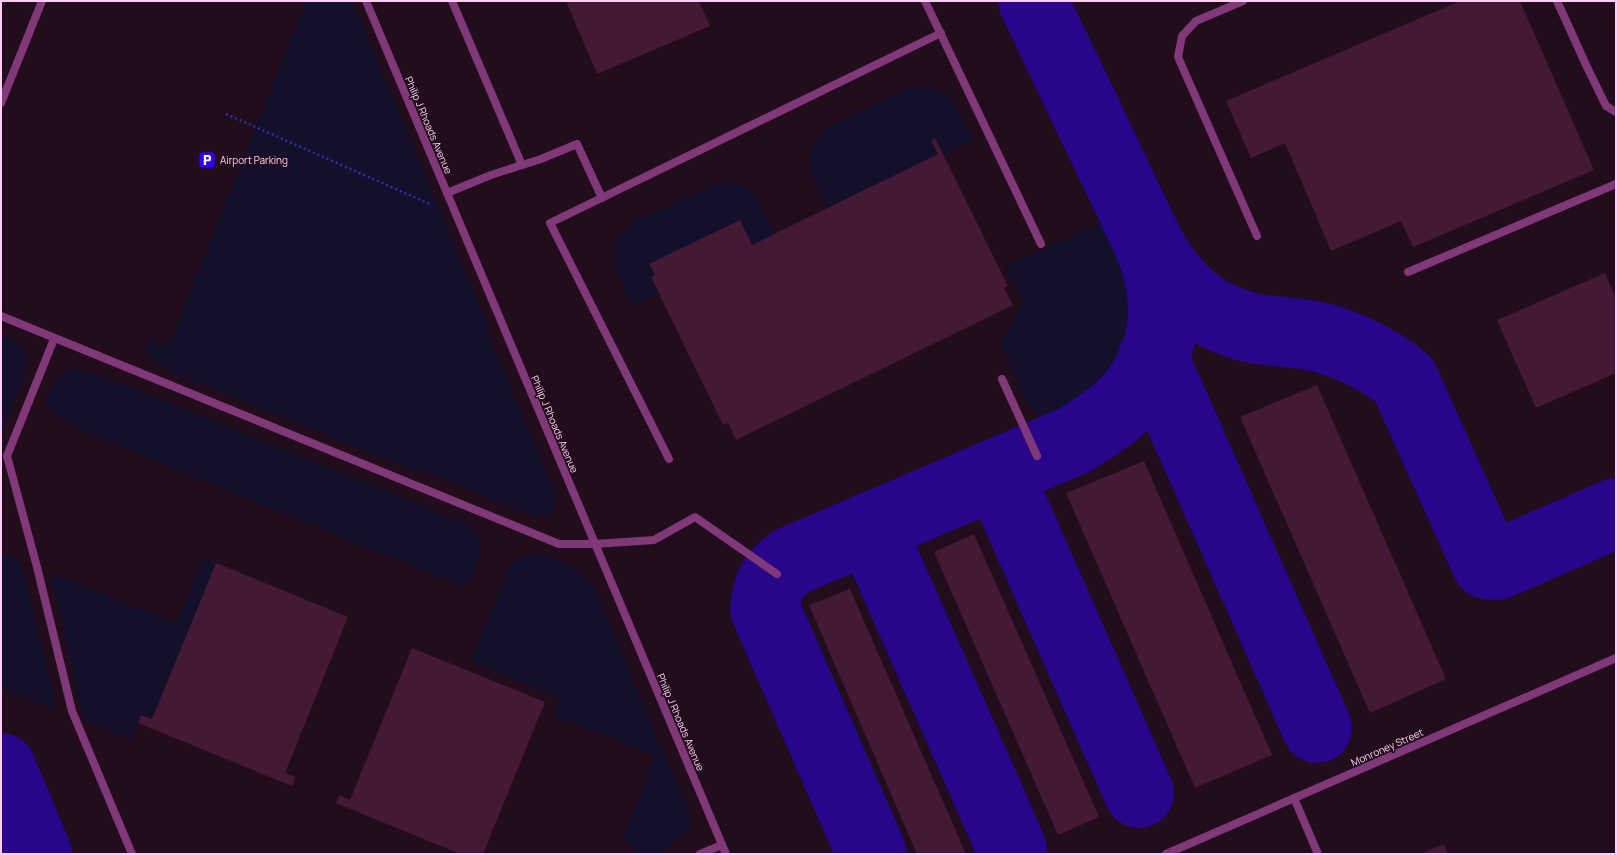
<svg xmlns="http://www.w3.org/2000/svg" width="1617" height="855" viewBox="0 0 1617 855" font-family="Manrope,sans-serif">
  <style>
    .green { fill: #12102b }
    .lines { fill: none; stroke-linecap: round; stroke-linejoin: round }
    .taxiway { stroke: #28068a; stroke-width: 70 }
    .building { fill: #431936 }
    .path { stroke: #312db4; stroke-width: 2.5; stroke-dasharray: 2 3; stroke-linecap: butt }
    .lane { stroke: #813878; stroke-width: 8 }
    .labels { text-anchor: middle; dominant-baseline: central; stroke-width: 3.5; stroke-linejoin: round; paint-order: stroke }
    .street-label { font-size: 10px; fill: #ffcdf5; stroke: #210d1c }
    .poi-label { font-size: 10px; fill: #ffcdf5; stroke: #210d1c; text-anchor: start }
  </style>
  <rect width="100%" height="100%" fill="#210d1c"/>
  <g class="green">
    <path d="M306 1H352L489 329 486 331 556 494C558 510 551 517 535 517L419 469 417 472 168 370 169 367C151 360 142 358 149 337H151L159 348 170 342Z"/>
    <path d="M913 86 914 89C931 85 937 86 949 100L952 99 973 140 943 154 935 138 931 140 938 154 828 208 809 169 812 167C809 151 811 142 824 133L823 129Z"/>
    <path d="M717 182 719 184C736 180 742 183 753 196L756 195 775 234 752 245 739 220 649 264 655 275 651 277 658 293 633 305 613 265 616 264C612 248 615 238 628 229L627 225Z"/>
    <path d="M1106 221 1124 263 1126 262C1136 285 1142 314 1134 339 1130 351 1124 364 1116 374 1099 398 1052 439 1028 404L1000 342 1022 305V299L1005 266Z"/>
    <path d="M1 334C19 341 27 349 26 370L1 435Z"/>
    <path d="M75 368 90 371 464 522C491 539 479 560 469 583L467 586H462L88 433 49 411C42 400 53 379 63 373 67 370 71 369 75 368Z"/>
    <path d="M1 553 20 561 53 693V708L1 687Z"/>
    <path d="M536 553C561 558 582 571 596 592L690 815 691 821 689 827 685 832 659 854H635L637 848 622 842 653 763V755L554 715 561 698 471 661 508 569C515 558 523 555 536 553Z"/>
    <path d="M204 557 216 563 152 719 141 715 131 739 83 720 51 573 176 623Z"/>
  </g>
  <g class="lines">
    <g class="taxiway">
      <path d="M1033 1 1150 246C1174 288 1200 314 1248 327 1266 332 1284 331 1302 334 1336 338 1379 358 1404 380L1487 564 1497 565 1616 513"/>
      <path d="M1153 357 1317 728"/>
      <path d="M998 473 1139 793"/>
      <path d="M870 527 1012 849"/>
      <path d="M1 768 37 854"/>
      <path d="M872 854 765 609C767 586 773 574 792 561L1075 440C1093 428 1113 417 1128 400 1168 355 1171 300 1150 246"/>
    </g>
  </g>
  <g class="building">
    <path d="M566 1H699L710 26 597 74Z"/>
    <path d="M1460 1H1520L1594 170 1413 247 1401 221 1331 251 1285 143 1251 158 1226 101Z"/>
    <path d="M935 138 1008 286 1004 288 1013 305 736 440 728 423 723 425 651 277 655 275 649 264 740 220 752 245 938 154 931 140Z"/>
    <path d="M1605 273 1616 298V373L1536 408 1497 320Z"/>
    <path d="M1317 385 1446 679 1370 713 1240 417Z"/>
    <path d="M1144 461 1272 755 1195 788 1066 493Z"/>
    <path d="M974 534 1099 817 1058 835 934 552Z"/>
    <path d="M216 563 348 617 285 773 296 777 292 786 138 723 141 715 152 719Z"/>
    <path d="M850 589 966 854H917L809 605Z"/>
    <path d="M412 648 545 702 483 854H460L336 803 339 795 350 800Z"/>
    <path d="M1444 844 1448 854H1420Z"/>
  </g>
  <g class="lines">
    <path class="path" d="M226 114 432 205"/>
    <g class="lane">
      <path d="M366 1 726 854"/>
      <path d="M452 1 522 165"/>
      <path d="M925 1 1041 244"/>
      <path d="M1243 1 1196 21 1182 36 1178 57 1257 236"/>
      <path d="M1557 1 1587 67 1606 106 1616 112"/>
      <path d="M1 103 42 1"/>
      <path d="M447 193 491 175 541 159 577 144 602 198"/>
      <path d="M1408 272 1616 184"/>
      <path d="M1 316 559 544H595L654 540 695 517 777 574"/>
      <path d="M54 339 7 456 37 567 72 711 132 854"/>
      <path d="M1002 379 1037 456"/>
      <path d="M669 459 550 223 941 33"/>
      <path d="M1294 798 1318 854"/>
      <path d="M700 854 722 845"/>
      <path d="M1166 854 1616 658"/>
    </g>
  </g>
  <defs>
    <symbol id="parking-square" viewBox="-11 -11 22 22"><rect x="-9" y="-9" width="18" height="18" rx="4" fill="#2f00f8" stroke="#210d1c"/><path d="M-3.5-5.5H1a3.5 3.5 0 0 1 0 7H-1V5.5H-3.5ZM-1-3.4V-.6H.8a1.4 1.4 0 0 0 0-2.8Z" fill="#fff"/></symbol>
  </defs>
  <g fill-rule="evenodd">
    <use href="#parking-square" x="197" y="150" width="20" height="20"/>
  </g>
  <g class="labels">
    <g class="street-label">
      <text transform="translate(429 125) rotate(67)">Philip J Rhoads Avenue</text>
      <text transform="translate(555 424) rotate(67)">Philip J Rhoads Avenue</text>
      <text transform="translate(681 722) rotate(67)">Philip J Rhoads Avenue</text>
      <text transform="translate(1387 747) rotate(-24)">Monroney Street</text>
    </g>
    <g class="poi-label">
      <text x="220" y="160">Airport Parking</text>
    </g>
  </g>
  <rect width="1617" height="855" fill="none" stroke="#ffcdf5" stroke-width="4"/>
</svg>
